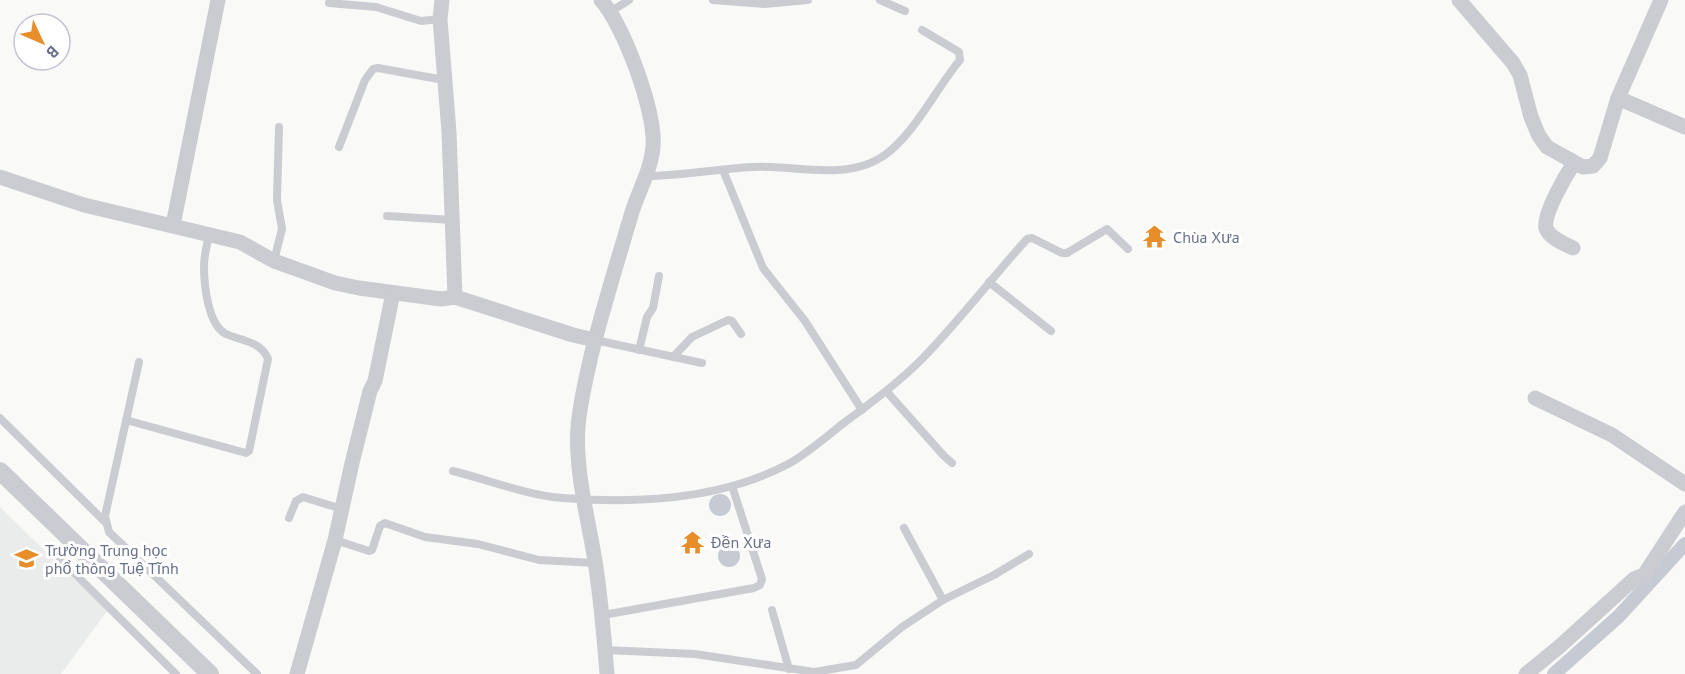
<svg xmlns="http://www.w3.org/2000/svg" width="1685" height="674" viewBox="0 0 1685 674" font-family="'PT Sans',sans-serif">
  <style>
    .built { fill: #eaebeb }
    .water { fill: #c6cbd3 }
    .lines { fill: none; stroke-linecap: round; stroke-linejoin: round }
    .canal { stroke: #c6cbd3; stroke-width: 14 }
    .service { stroke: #caccd1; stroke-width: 8 }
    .minor { stroke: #caccd1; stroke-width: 15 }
    .tertiary { stroke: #caccd1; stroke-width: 18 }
    .labels { text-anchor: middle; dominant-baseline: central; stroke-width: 6; stroke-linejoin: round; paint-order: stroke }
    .poi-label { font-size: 16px; fill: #687189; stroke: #fff; text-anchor: start }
  </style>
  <rect width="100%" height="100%" fill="#f9faf8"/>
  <path class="built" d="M0 507 107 611 61 674H0Z"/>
  <g class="water">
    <circle cx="720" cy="505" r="11"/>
    <circle cx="729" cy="556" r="11"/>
  </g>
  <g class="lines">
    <path class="canal" d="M1554 674 1619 616 1685 544"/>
    <g class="service">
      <path d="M713 0 765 4 808 0"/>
      <path d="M880 0 905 11"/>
      <path d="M329 3 376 7 421 21 440 19"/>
      <path d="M610 12 629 0"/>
      <path d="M339 147 365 80 373 69 378 68 444 80"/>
      <path d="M723 170 763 268 805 321 862 410"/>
      <path d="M646 176C682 176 716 169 752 167 797 164 851 184 890 151 919 126 936 89 960 60L959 52 922 30"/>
      <path d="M387 216 452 220"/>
      <path d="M274 261 282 229 277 200 279 127"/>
      <path d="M989 282 1051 331"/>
      <path d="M595 340 702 363"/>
      <path d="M639 350 647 317 653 308 659 276"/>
      <path d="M673 357 692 337 728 320 732 321 741 334"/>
      <path d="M139 362 105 516 109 532 257 674"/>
      <path d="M887 392 944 456 952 463"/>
      <path d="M0 418 105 522"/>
      <path d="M126 420 246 453 249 451 268 359C261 341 241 341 226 334 208 325 204 285 204 266 204 256 207 245 209 234"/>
      <path d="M453 471C489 480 526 495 563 498 639 504 722 500 790 463 809 452 827 436 845 422 872 402 898 383 922 359 959 321 991 279 1027 239L1032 238 1062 253H1067L1107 229 1128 249"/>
      <path d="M289 518 296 501 303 497 342 509"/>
      <path d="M904 528 943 600"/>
      <path d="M335 540 369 551 372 550 380 526 385 523 425 537 478 544 539 560 595 563"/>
      <path d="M71 542 59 555 60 559 176 674"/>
      <path d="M772 610 789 669"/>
      <path d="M603 615 754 588 760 585 762 579 732 486"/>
      <path d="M605 650 695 654 814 672 856 665 902 627 943 600 994 575 1029 554"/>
    </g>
    <g class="minor">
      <path d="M442 0 440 19 449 132 455 297"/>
      <path d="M601 0C624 26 656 112 653 147 651 170 639 190 632 212 618 260 603 307 591 356 586 379 580 402 578 427 575 472 588 517 595 561 601 599 604 636 607 674"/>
      <path d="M1459 0 1513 63 1520 75 1531 117 1539 136 1547 147 1583 167 1593 166 1600 158 1618 98"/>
      <path d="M1661 0 1618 98 1685 127"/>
      <path d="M0 177 84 205 240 242 274 261 335 283 359 288 441 299 455 297 573 335 595 340"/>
      <path d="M173 225 218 0"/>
      <path d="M1573 248C1565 244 1549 238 1546 228 1543 214 1566 175 1574 163"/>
      <path d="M1535 398 1612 435 1685 484"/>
      <path d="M297 674 335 540 352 463 370 391 375 381 393 293"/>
      <path d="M1526 674 1559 647 1634 579 1644 575 1685 512"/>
    </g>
    <path class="tertiary" d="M0 471 210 674"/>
  </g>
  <defs>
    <symbol id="temple-bare" viewBox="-9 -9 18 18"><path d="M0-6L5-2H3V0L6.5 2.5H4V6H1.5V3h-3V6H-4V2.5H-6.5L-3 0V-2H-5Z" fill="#e78e2b" stroke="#fff" stroke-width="2.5" paint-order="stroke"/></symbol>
    <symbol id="school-bare" viewBox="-9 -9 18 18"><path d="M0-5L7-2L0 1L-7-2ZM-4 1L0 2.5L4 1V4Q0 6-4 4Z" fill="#e78e2b" stroke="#fff" stroke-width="2.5" paint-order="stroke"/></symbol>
  </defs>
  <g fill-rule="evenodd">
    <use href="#temple-bare" x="1138" y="220" width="33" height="33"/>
    <use href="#temple-bare" x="676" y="526" width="33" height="33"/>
    <use href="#school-bare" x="10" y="542" width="33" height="33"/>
  </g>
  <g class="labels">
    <g class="poi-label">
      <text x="1173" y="237">Chùa Xưa</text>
      <text x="711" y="542">Đền Xưa</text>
      <text x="45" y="550">Trường Trung học<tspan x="45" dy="18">phổ thông Tuệ Tĩnh</tspan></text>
    </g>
  </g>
  <g transform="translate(42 42) rotate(134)"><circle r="28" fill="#ffffff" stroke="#c3c6d0" stroke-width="1.5"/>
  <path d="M0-4.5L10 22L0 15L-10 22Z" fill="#e78e2b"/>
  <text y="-9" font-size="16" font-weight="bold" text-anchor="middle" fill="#687189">B</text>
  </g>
</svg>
